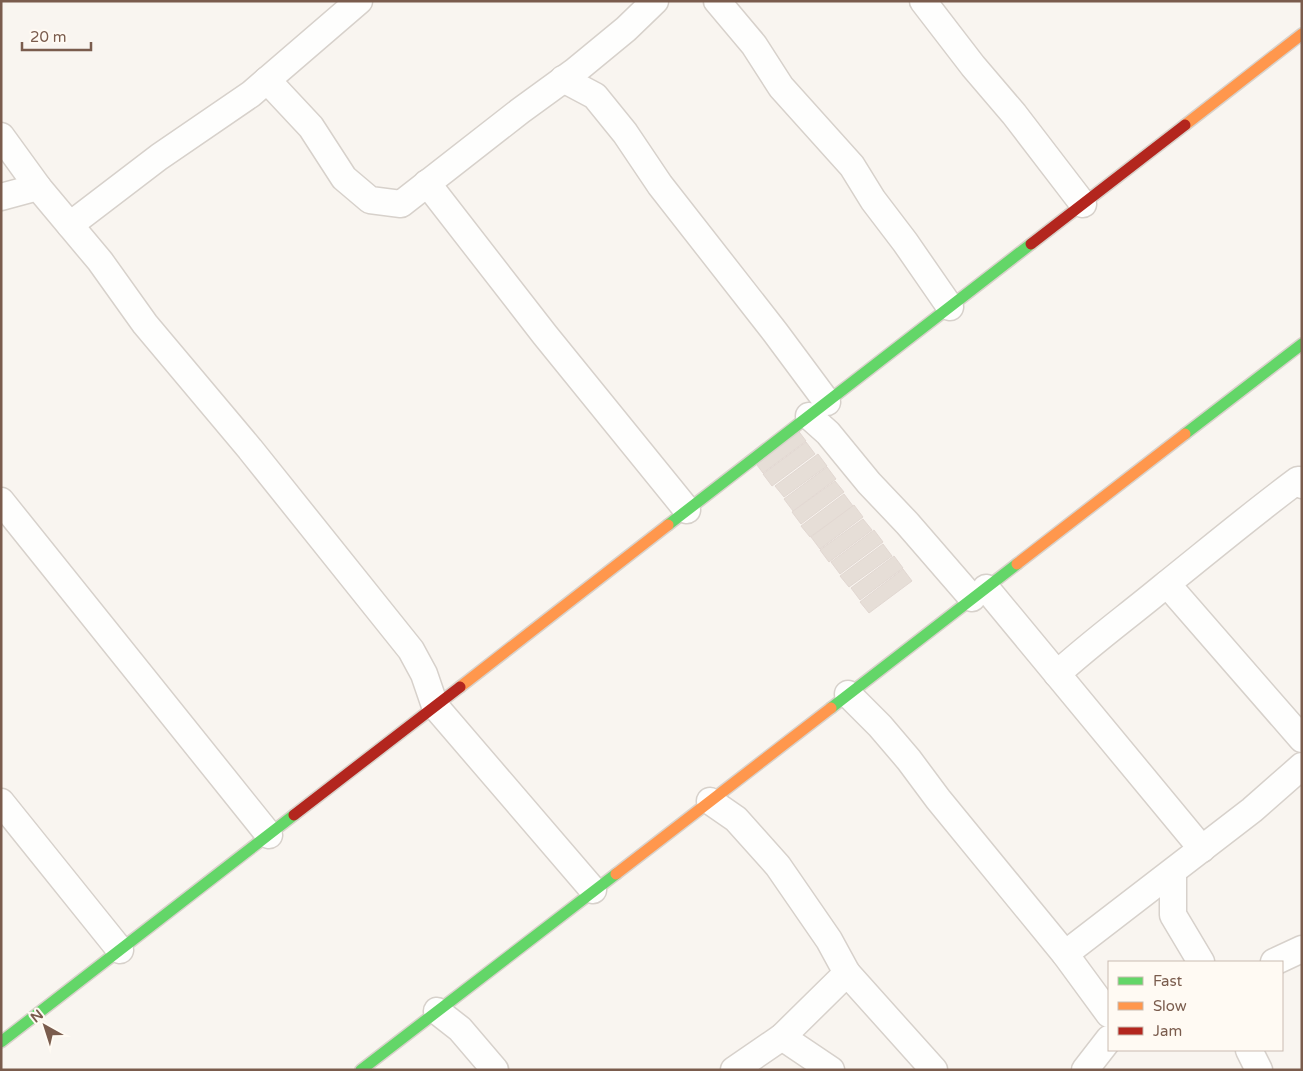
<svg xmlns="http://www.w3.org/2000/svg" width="1303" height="1071" viewBox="0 0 1303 1071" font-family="'Varela Round',sans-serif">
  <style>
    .building { fill: #e6ded7; stroke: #e2d8d2 }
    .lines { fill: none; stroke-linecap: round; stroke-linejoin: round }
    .street-casing { stroke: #d7d1cb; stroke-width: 29 }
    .fast-casing { stroke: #d9d2cb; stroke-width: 14 }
    .slow-casing { stroke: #d9d2cb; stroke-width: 14 }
    .jam-casing { stroke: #d9d2cb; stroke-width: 14 }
    .street { stroke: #fefefd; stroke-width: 26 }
    .fast { stroke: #63d668; stroke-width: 11 }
    .slow { stroke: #ff974d; stroke-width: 11 }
    .jam { stroke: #b3261e; stroke-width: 11 }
  </style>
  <rect width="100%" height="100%" fill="#f9f5f0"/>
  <g class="building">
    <path d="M797 429 806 441 763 473 754 461Z"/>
    <path d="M806 442 815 454 772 486 763 474Z"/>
    <path d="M818 454 827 466 784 497 775 486Z"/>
    <path d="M827 467 836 479 793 511 784 499Z"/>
    <path d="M835 481 844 492 801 524 792 512Z"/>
    <path d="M844 494 853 506 810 537 801 526Z"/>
    <path d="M854 505 863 517 820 549 811 537Z"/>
    <path d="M863 519 872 530 829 562 820 550Z"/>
    <path d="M874 530 883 542 840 574 831 562Z"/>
    <path d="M883 544 892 556 849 587 840 576Z"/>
    <path d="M894 556 903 568 860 600 851 588Z"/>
    <path d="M903 569 912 581 869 613 860 602Z"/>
  </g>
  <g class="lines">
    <defs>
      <g id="street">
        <path d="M717 1 754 45 781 87 852 166 873 200 905 242 950 307"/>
        <path d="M923 1 973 66 1014 114 1083 204"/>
        <path d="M563 79 595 96 625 133 660 185 775 332 827 402"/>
        <path d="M267 80 311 127 344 178 370 200 401 204 520 111 575 71 626 29 655 1"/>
        <path d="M1 136 38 187"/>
        <path d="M427 183 545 335 687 510"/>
        <path d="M1 197 38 187 100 261 145 324 250 449 411 650 424 674 435 706 593 890"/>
        <path d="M70 225 159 157 251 94 359 1"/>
        <path d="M809 416 828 433 869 483 907 523 972 598"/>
        <path d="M1 501 269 835"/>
        <path d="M1167 584 1302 739"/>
        <path d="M986 588 1202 849"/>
        <path d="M1057 674C1091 643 1128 616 1163 587 1208 551 1252 514 1298 480L1302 485"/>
        <path d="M848 694 880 726 909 760 938 799 1065 954 1109 1014"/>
        <path d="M710 801 736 819 778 866 829 940 847 973"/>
        <path d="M1 802 120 950"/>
        <path d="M1173 872V915L1201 962"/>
        <path d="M1065 954 1252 810 1302 766"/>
        <path d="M1274 962 1302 949"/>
        <path d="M437 1011 460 1029 495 1070"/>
        <path d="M782 1037 831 1070"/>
        <path d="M1249 1050 1259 1070"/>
        <path d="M734 1070 782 1037 847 973 934 1070"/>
        <path d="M1085 1070 1109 1039"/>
      </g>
      <g id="fast">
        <path d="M1185 434 1302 344"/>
        <path d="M668 525 1031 244"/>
        <path d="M831 708 1017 564"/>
        <path d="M1 1042 294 815"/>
        <path d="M361 1070 616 874"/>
      </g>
      <g id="slow">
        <path d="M1185 125 1302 34"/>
        <path d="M1017 564 1185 434"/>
        <path d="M460 687 668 525"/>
        <path d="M616 874 831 708"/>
      </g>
      <g id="jam">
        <path d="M1031 244 1185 125"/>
        <path d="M294 815 460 687"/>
      </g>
    </defs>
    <use href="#street" class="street-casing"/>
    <use href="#fast" class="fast-casing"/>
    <use href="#slow" class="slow-casing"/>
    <use href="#jam" class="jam-casing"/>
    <use href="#street" class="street"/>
    <use href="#fast" class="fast"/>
    <use href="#slow" class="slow"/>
    <use href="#jam" class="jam"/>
  </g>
  <rect width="1303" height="1071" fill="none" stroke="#7a5c4d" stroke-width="5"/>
  <rect x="1108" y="961" width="175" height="90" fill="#fffaf3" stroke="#cabbb1"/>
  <rect x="1118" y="977" width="25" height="8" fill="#63d668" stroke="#cabbb1"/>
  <text x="1153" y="986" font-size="15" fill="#7a5c4d">Fast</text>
  <rect x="1118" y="1002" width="25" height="8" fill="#ff974d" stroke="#cabbb1"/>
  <text x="1153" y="1011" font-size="15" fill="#7a5c4d">Slow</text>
  <rect x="1118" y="1027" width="25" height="8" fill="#b3261e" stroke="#cabbb1"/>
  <text x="1153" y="1036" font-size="15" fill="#7a5c4d">Jam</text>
  <g transform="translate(45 1026) rotate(321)" stroke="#fffaf3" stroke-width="4" paint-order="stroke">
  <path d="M0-4L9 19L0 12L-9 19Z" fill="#7a5c4d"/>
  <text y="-8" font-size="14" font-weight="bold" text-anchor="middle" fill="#7a5c4d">N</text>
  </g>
  <path d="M22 42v8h69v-8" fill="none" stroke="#7a5c4d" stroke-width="2.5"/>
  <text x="30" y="42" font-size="15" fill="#7a5c4d" stroke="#fffaf3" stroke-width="4" paint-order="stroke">20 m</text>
</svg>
